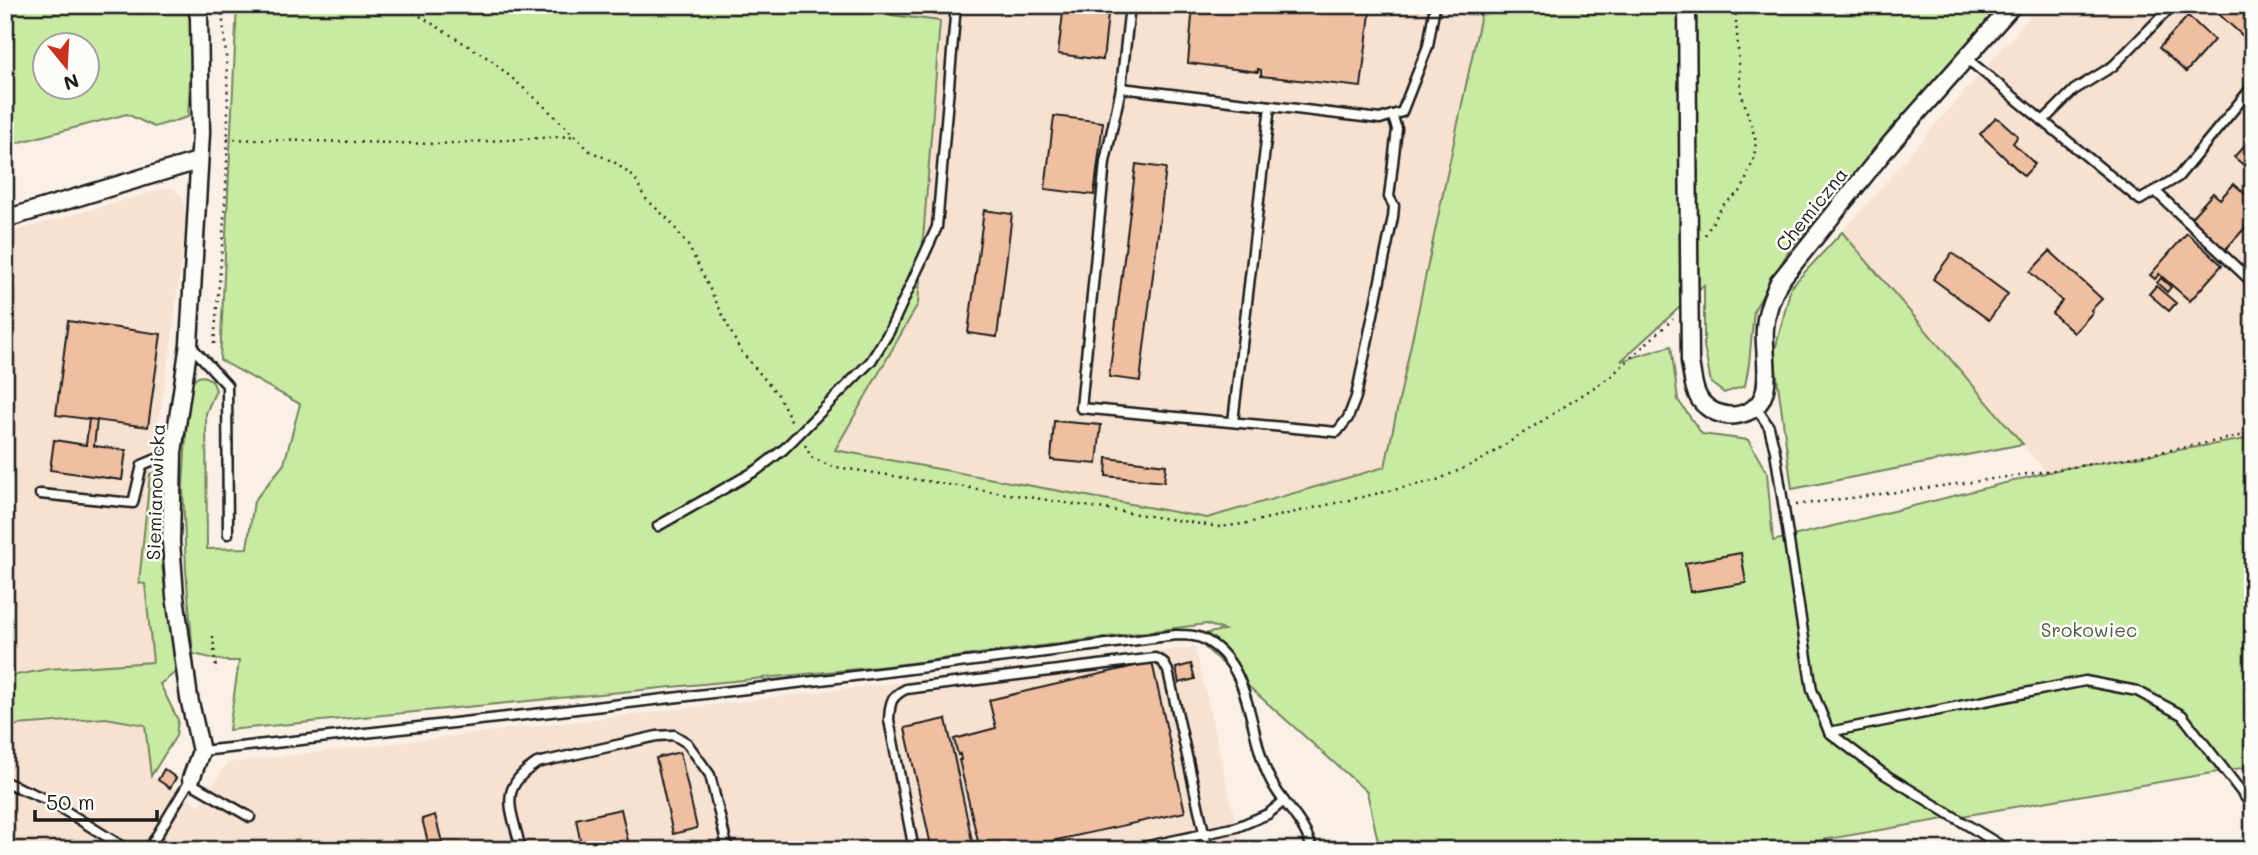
<svg xmlns="http://www.w3.org/2000/svg" width="2258" height="855" viewBox="0 0 2258 855" font-family="Mali,sans-serif">
  <style>
    .built { fill: #f7e1d1 }
    .green { fill: #c9eaa2; stroke: #72835f; stroke-width: 2; fill-rule: evenodd }
    .building { fill: #f0bfa1; stroke: #1c1c1c; stroke-width: 2 }
    .lines { fill: none; stroke-linecap: round; stroke-linejoin: round }
    .service-casing { stroke: #1c1c1c; stroke-width: 13 }
    .minor-casing { stroke: #1c1c1c; stroke-width: 21 }
    .path { stroke: #1c1c1c; stroke-width: 2.5; stroke-dasharray: 2 5; stroke-linecap: butt }
    .service { stroke: #fdfcf7; stroke-width: 8 }
    .minor { stroke: #fdfcf7; stroke-width: 16 }
    .labels { text-anchor: middle; dominant-baseline: central; stroke-width: 5; stroke-linejoin: round; paint-order: stroke }
    .street-label { font-size: 19px; fill: #1c1c1c; stroke: #fdfcf7 }
    .park-label { font-size: 19px; fill: #505a44; stroke: #fdfcf7 }
  </style>
  <rect width="100%" height="100%" fill="#faf0e6"/>
  <filter id="ink" filterUnits="userSpaceOnUse"><feTurbulence type="fractalNoise" baseFrequency=".0143" numOctaves="2"/><feDisplacementMap in="SourceGraphic" scale="14" xChannelSelector="R" yChannelSelector="G"/><feConvolveMatrix kernelMatrix="1 2 1 2 8 2 1 2 1" color-interpolation-filters="sRGB"/></filter>
  <g filter="url(#ink)">
    <g class="built">
      <path d="M808 5H1483L1385 467 1207 518 834 450 918 304 940 22Z"/>
      <path d="M2040 5H2253V448L2053 480 1842 232Z"/>
      <path d="M170 187 182 196 186 215 172 339 150 474 139 582 145 583 153 662 49 669 5 677V234Z"/>
      <path d="M1195 647 1242 850H5V726L106 718 145 725 151 776 200 806 227 763Z"/>
    </g>
    <g class="green">
      <path d="M5 5H189L193 24 188 117 154 127 127 114 5 146ZM46 46H88V88H46Z"/>
      <path d="M237 5H808L940 21 918 304 835 450 1207 518 1385 467 1483 5H2004L1791 247 1754 310 1749 364 1745 386 1724 393 1711 383 1704 346V285L1621 361 1671 346 1678 400 1702 434 1748 440 1767 473 1773 541 2061 469 2253 438V766L1764 850H1380L1367 792 1192 636 1224 630 1206 624 888 666 229 730 239 661H225L193 654 186 570 183 487 187 418 192 382 198 377 203 376 212 380 216 390 206 413 207 549 247 548 254 501 284 464 300 404 220 360Z"/>
      <path d="M1842 232 2023 444 1792 489 1774 354 1791 287Z"/>
      <path d="M156 472 162 480V565L176 672 160 684 178 720 176 736 151 776 145 725 106 718 5 726V677L49 669 153 662 145 584 139 583 150 474Z"/>
    </g>
    <g class="building">
      <path d="M1064 5H1109L1103 60 1058 54Z"/>
      <path d="M1193 5H1371L1361 87 1261 76V70L1258 69V72L1188 63Z"/>
      <path d="M2214 5H2253V48L2250 46 2252 44 2212 8Z"/>
      <path d="M2188 16 2214 40 2186 72 2159 48Z"/>
      <path d="M1054 116 1103 122 1094 195 1045 189Z"/>
      <path d="M1995 118 1999 119 2017 135 2016 139 2013 143 2035 164 2024 176 1980 134Z"/>
      <path d="M2253 136V173L2234 157Z"/>
      <path d="M1136 164 1166 168 1140 381 1109 377Z"/>
      <path d="M2234 184 2253 201V219L2225 250 2189 220 2213 193 2220 199Z"/>
      <path d="M984 210 1012 214 997 337 968 333Z"/>
      <path d="M2187 233 2222 265 2190 301 2159 274 2155 279 2150 275Z"/>
      <path d="M2050 251 2102 299 2091 310 2093 312 2074 333 2052 313 2062 301 2030 272Z"/>
      <path d="M1952 253 2008 294 1989 320 1933 279Z"/>
      <path d="M2161 278 2171 287 2167 292 2157 283Z"/>
      <path d="M2156 286 2176 303 2169 311 2149 294Z"/>
      <path d="M68 321 161 334 148 427 56 415Z"/>
      <path d="M89 419 97 420 94 446 126 450 122 480 50 470 54 440 86 445Z"/>
      <path d="M1054 421 1101 425 1097 464 1051 460Z"/>
      <path d="M1107 458 1166 465 1164 482 1106 476Z"/>
      <path d="M1741 553 1746 583 1690 592 1685 563Z"/>
      <path d="M1152 662 1185 812 1011 850H980L959 760H961L960 754 958 755 954 739 996 728 989 700Z"/>
      <path d="M1191 664 1195 679 1179 683 1176 668Z"/>
      <path d="M946 719 974 850H932L905 728Z"/>
      <path d="M680 752 697 828 673 834 656 758Z"/>
      <path d="M164 769 176 778 170 788 158 780Z"/>
      <path d="M621 809 630 850H582L576 819Z"/>
      <path d="M435 815 444 850H430L422 819Z"/>
    </g>
    <g class="lines">
      <defs>
        <g id="service">
          <path d="M1130 5 1121 88 1105 162 1081 408 1337 432 1348 418 1356 397 1393 217 1394 206 1389 197 1397 129 1392 115"/>
          <path d="M1966 58 2140 200 2178 177 2253 86"/>
          <path d="M1121 88 1380 119 1402 112 1428 46 1435 5"/>
          <path d="M2043 121 2074 90 2113 66 2173 5"/>
          <path d="M2155 191 2253 283"/>
          <path d="M190 345 227 385 228 534"/>
          <path d="M1756 407 1769 427 1775 451 1812 690 1829 732 1881 772 2008 850"/>
          <path d="M1233 422 1270 106"/>
          <path d="M40 494 133 503 142 465 173 452"/>
          <path d="M658 526 757 470 784 449 871 361 889 332 937 227 956 5"/>
          <path d="M1829 732 2085 681 2137 691 2182 715 2253 807"/>
          <path d="M201 751C526 716 851 678 1176 635 1186 635 1198 635 1207 641 1254 668 1248 738 1271 781 1283 805 1306 822 1312 850"/>
          <path d="M5 782 48 800 128 850"/>
          <path d="M189 782 250 817"/>
          <path d="M148 850 191 779"/>
          <path d="M521 850C512 809 496 789 537 763L657 736 674 735 687 743 710 775 728 850"/>
          <path d="M914 850 889 720C890 703 890 697 906 689L1155 658 1163 662 1168 671 1208 850"/>
          <path d="M1129 850 1237 827 1268 814 1284 801"/>
        </g>
        <g id="minor">
          <path d="M1687 5 1690 362C1693 377 1693 397 1707 407 1714 413 1728 417 1737 415 1781 407 1762 359 1765 328 1766 311 1772 297 1779 282L1890 144 2013 5"/>
          <path d="M5 219 198 161"/>
          <path d="M191 779 201 751 189 698 175 596 171 542 173 452 189 344 201 133 199 17 196 5"/>
        </g>
      </defs>
      <use href="#service" class="service-casing"/>
      <use href="#minor" class="minor-casing"/>
      <g class="path">
        <path d="M402 5 491 60 542 104 590 151 614 162 635 178 644 197 670 221 689 247 740 350 778 395 793 424"/>
        <path d="M227 139 436 144 575 136"/>
        <path d="M1705 235 1723 205 1742 190 1754 158 1756 141 1741 92 1735 5"/>
        <path d="M214 344C223 232 236 118 221 5"/>
        <path d="M805 445 811 457 830 466 1220 527 1243 524 1437 480 1480 461 1610 377 1673 319"/>
        <path d="M1796 505C1949 485 2102 467 2253 433"/>
        <path d="M213 636 216 671"/>
      </g>
      <use href="#service" class="service"/>
      <use href="#minor" class="minor"/>
    </g>
  </g>
  <g class="labels">
    <g class="street-label">
      <text transform="translate(1811 209) rotate(-51)">Chemiczna</text>
      <text transform="translate(155 492) rotate(-88)">Siemianowicka</text>
    </g>
    <g class="park-label">
      <text x="2089" y="629">Srokowiec</text>
    </g>
  </g>
  <rect width="2258" height="855" fill="none" stroke="#fdfcf7" stroke-width="28"/>
  <rect x="14" y="14" width="2230" height="827" fill="none" stroke="#1c1c1c" stroke-width="2.5" filter="url(#ink)"/>
  <g transform="translate(66 66) rotate(162)"><circle r="33" fill="#fdfcf7" stroke="#a3a29f" stroke-width="2"/>
  <path d="M0-5L12 26L0 18L-12 26Z" fill="#c8321e"/>
  <text y="-10" font-size="19" font-weight="bold" text-anchor="middle" fill="#1c1c1c">N</text>
  </g>
  <path d="M35 810v10h122v-10" fill="none" stroke="#1c1c1c" stroke-width="3.5"/>
  <text x="46" y="810" font-size="21" fill="#1c1c1c" stroke="#fdfcf7" stroke-width="5" paint-order="stroke">50 m</text>
</svg>
